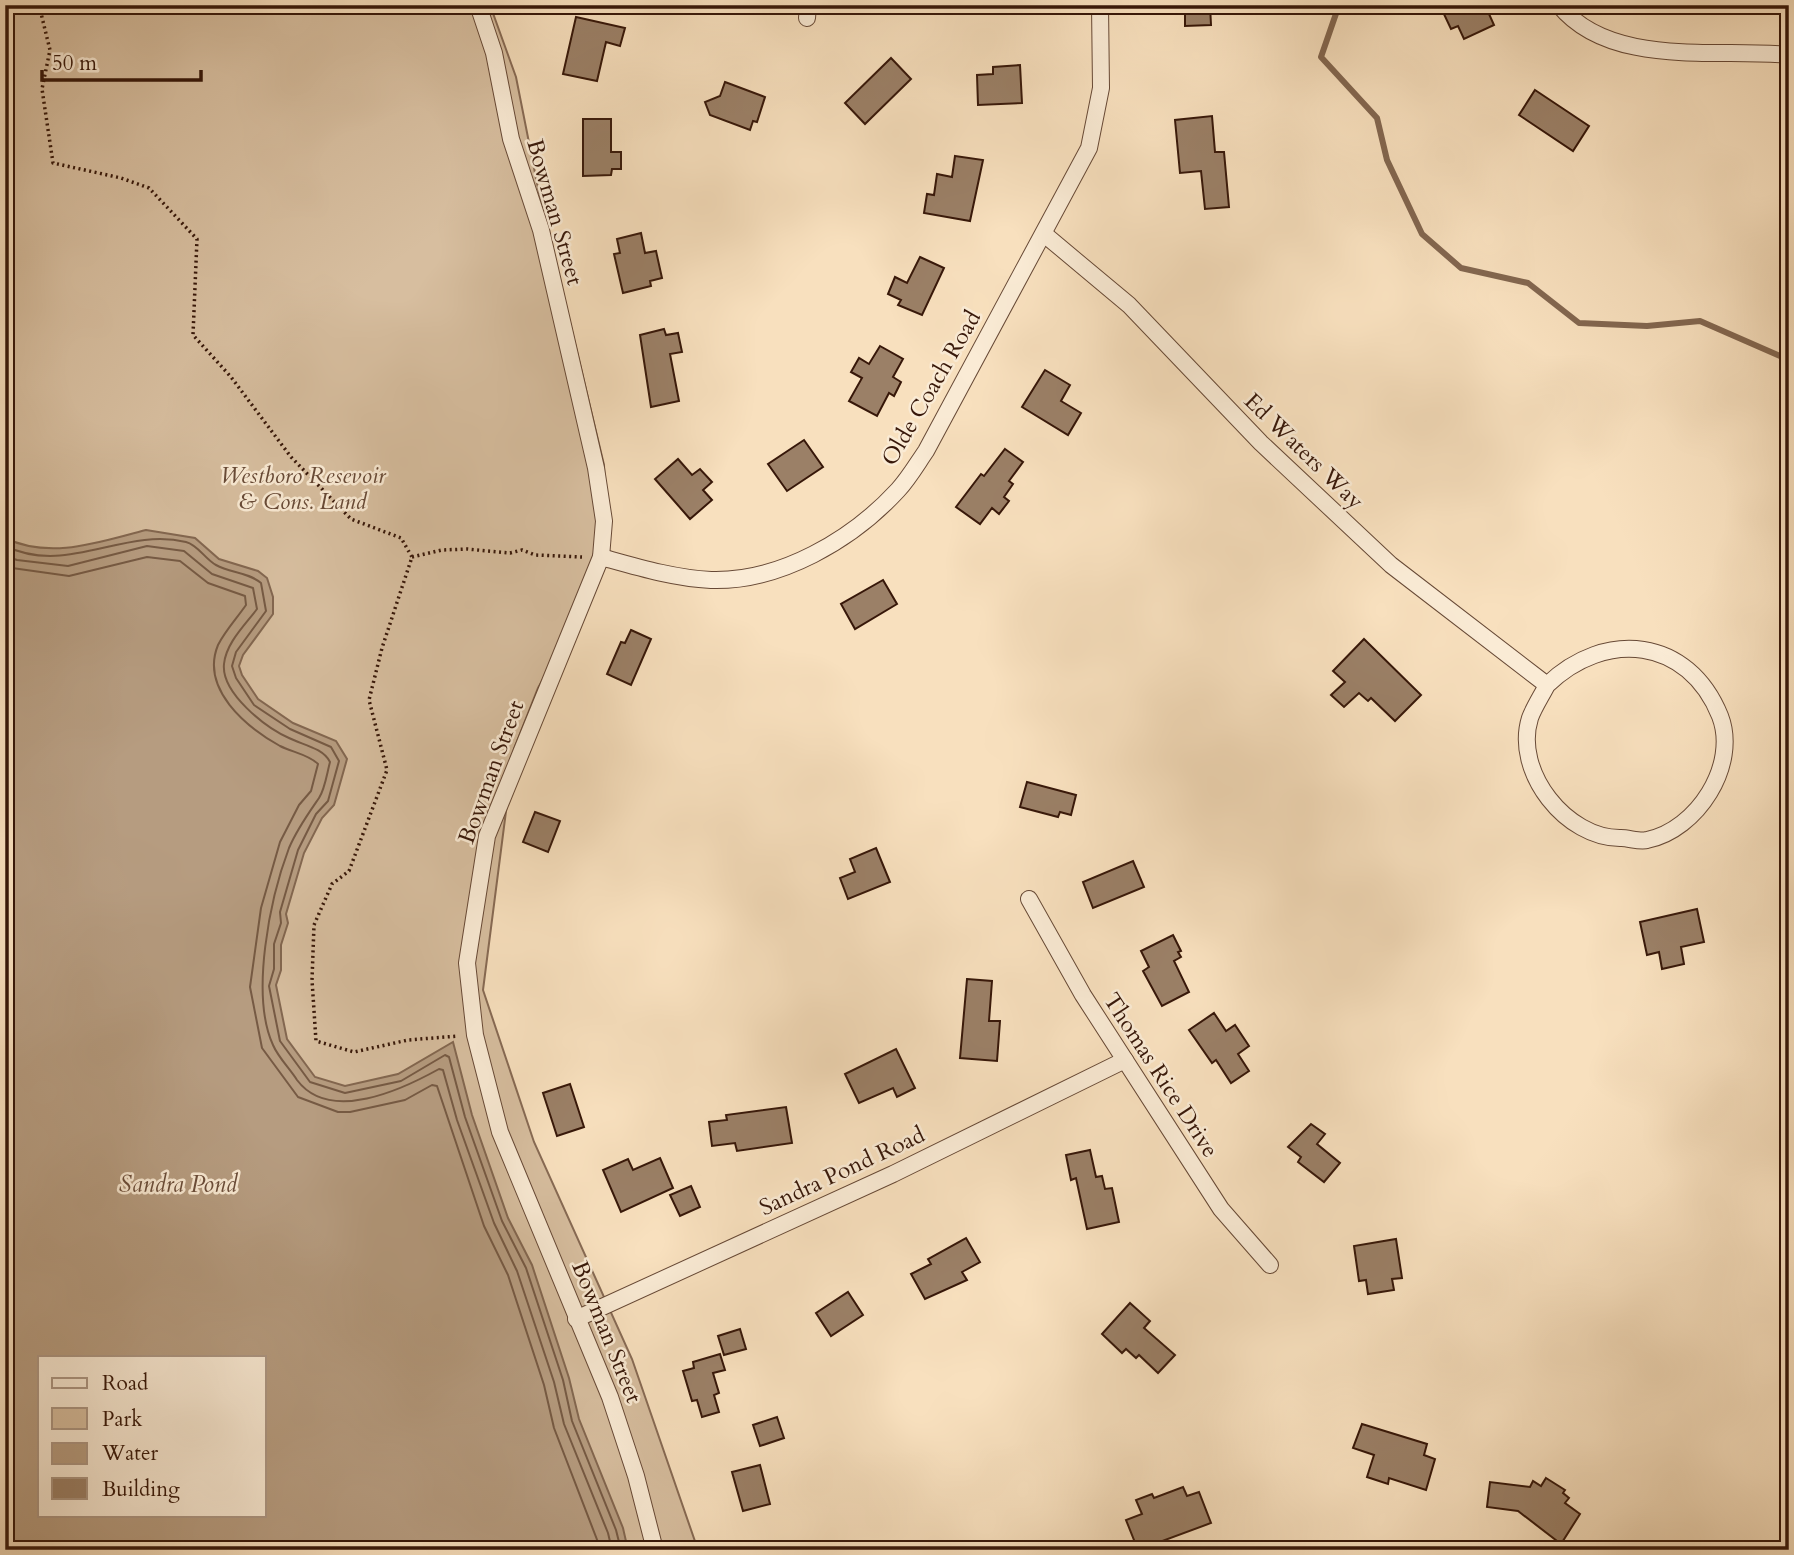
<svg xmlns="http://www.w3.org/2000/svg" width="1794" height="1555" viewBox="0 0 1794 1555" font-family="Cardo,serif">
  <style>
    .green { fill: #d7be9f; stroke: #876a54; stroke-width: 2; fill-rule: evenodd }
    .water { fill: #b69c80; stroke: #836750; stroke-width: 2; fill-rule: evenodd }
    .lines { fill: none; stroke-linecap: round; stroke-linejoin: round }
    .shore { stroke: #765a44; stroke-width: 2 }
    .stream { stroke: #836750; stroke-width: 6 }
    .building { fill: #9b8067; stroke: #371709; stroke-width: 2 }
    .minor-casing { stroke: #674936; stroke-width: 18 }
    .path { stroke: #371709; stroke-width: 3.5; stroke-dasharray: 2 3.5; stroke-linecap: butt }
    .minor { stroke: #faebd5; stroke-width: 16 }
    .labels { text-anchor: middle; dominant-baseline: central; stroke-width: 5; stroke-linejoin: round; paint-order: stroke }
    .street-label { font-size: 23px; fill: #371709; stroke: #faebd5 }
    .park-label { font-size: 23px; font-style: italic; fill: #674936; stroke: #faebd5 }
    .water-label { font-size: 24px; font-style: italic; fill: #6a4c39; stroke: #faebd5 }
  </style>
  <rect width="100%" height="100%" fill="#f8e0be"/>
  <filter id="stains"><feTurbulence type="fractalNoise" baseFrequency=".00286" numOctaves="4"/><feColorMatrix values="0 0 0 0 .2 0 0 0 0 .09 0 0 0 0 .02 0 0 0 .5 -.17"/></filter>
  <radialGradient id="worn" r=".72"><stop offset=".6" stop-color="#630" stop-opacity="0"/><stop offset="1" stop-color="#630" stop-opacity=".3"/></radialGradient>
  <path class="green" d="M5 5H490L516 77 539 193 604 465 606 525 569 633 538 688 514 749 483 990 534 1142 632 1359 698 1550H5ZM40 1357H264V1515H40Z"/>
  <path class="water" d="M146 530 195 538 219 559 258 571 267 578 273 597V614L243 655 239 666 242 675 258 699 293 723 336 741 347 759 334 805 322 818 304 853 286 914 288 923 281 945V970L276 985 287 1039 315 1077 345 1086 398 1074 453 1042 472 1115 508 1218 532 1265 569 1378 579 1419 623 1528 628 1550H5V538C51 560 99 542 146 530ZM40 1357H264V1515H40Z"/>
  <g class="lines">
    <g class="shore">
      <path d="M5 546C68 576 123 527 186 542 198 545 205 559 216 565 230 573 248 572 261 583L266 611 236 652 232 666 236 678 254 705 290 729 331 747 339 761 328 801 316 814 298 850 280 912 281 923 274 944V969L269 986 280 1041 310 1082 345 1093 401 1081 445 1055 449 1057 465 1117 502 1221 526 1268 563 1380 572 1421 616 1530 621 1550"/>
      <path d="M5 556 17 560 68 566 147 546 184 551 212 574 253 588 257 609C245 625 226 643 224 664 221 693 266 728 289 738 303 745 323 748 330 762 327 773 325 789 319 798 308 814 297 829 289 848 270 898 250 995 273 1045 278 1057 290 1069 297 1080 330 1124 403 1089 439 1069L443 1070 457 1120 494 1223 517 1271 554 1382 564 1424 608 1533 612 1550"/>
      <path d="M5 567 69 576 147 557 180 561 208 583 245 596 246 605C237 618 225 631 218 645 200 689 246 727 280 746 292 752 310 755 318 764L311 791 299 805 280 842 261 908 250 987 262 1048 298 1097 338 1112H350L405 1100 432 1085 437 1086 484 1226 508 1275 544 1385 554 1428 601 1550"/>
    </g>
    <path class="stream" d="M1339 5 1321 57 1377 118 1387 160 1422 234 1461 268 1528 283 1579 323 1647 326 1700 321 1789 360"/>
  </g>
  <g class="building">
    <path d="M1185 5H1210L1211 25 1185 26Z"/>
    <path d="M1449 5H1485L1494 25 1464 39 1458 26 1451 29 1443 12 1450 9Z"/>
    <path d="M576 17 625 28 620 46 606 42 597 81 563 74Z"/>
    <path d="M891 58 911 79 865 124 845 103Z"/>
    <path d="M1020 65 1022 103 978 105 977 75 993 74V67Z"/>
    <path d="M725 82 765 97 757 122 753 121 750 130 710 115 705 102 720 96Z"/>
    <path d="M1535 90 1589 126 1573 151 1519 115Z"/>
    <path d="M1212 116 1215 152H1224L1229 207 1205 209 1201 171 1180 173 1175 120Z"/>
    <path d="M583 119H611V152H621V169H612L611 175 583 176Z"/>
    <path d="M955 156 983 160 970 221 924 213 927 194 934 195 937 174 952 177Z"/>
    <path d="M641 233 645 253 656 251 662 278 650 281 651 286 623 293 614 254 620 253 617 239Z"/>
    <path d="M920 257 944 268 922 315 898 305 901 300 888 294 895 277 907 283Z"/>
    <path d="M664 329 666 335 678 333 682 352 670 354 679 401 651 407 640 335Z"/>
    <path d="M880 346 903 359 893 377 901 382 894 396 889 393 877 416 849 401 862 378 851 372 859 358 869 364Z"/>
    <path d="M1045 370 1070 385 1061 401 1081 413 1068 435 1022 407Z"/>
    <path d="M804 440 823 467 787 491 768 464Z"/>
    <path d="M1005 449 1023 462 1009 481 1013 484 1004 497 1009 501 999 514 992 508 980 524 956 507 981 474 984 476Z"/>
    <path d="M678 459 692 475 700 469 712 482 703 490 712 500 690 519 655 479Z"/>
    <path d="M883 580 897 604 855 629 841 604Z"/>
    <path d="M631 630 651 639 631 685 607 674 621 642 625 643Z"/>
    <path d="M1364 639 1421 695 1395 721 1371 698 1368 701 1359 693 1344 707 1331 695 1345 682 1333 671Z"/>
    <path d="M1027 782 1076 795 1071 815 1060 812 1058 817 1020 807Z"/>
    <path d="M535 812 560 821 548 852 523 842Z"/>
    <path d="M876 848 890 882 848 899 840 878 855 872 850 859Z"/>
    <path d="M1133 861 1144 887 1093 908 1083 882Z"/>
    <path d="M1697 909 1704 942 1681 947 1684 964 1662 969 1659 952 1647 955 1640 922Z"/>
    <path d="M1173 935 1181 951 1178 952 1181 957 1174 961 1189 992 1162 1006 1143 971 1149 967 1141 951Z"/>
    <path d="M967 979 992 981 989 1021H1000L997 1061 960 1058Z"/>
    <path d="M1214 1013 1226 1031 1235 1025 1249 1046 1238 1054 1249 1071 1231 1083 1216 1060 1212 1063 1189 1030Z"/>
    <path d="M896 1049 915 1088 897 1097 893 1088 859 1103 845 1074Z"/>
    <path d="M570 1084 584 1127 557 1136 543 1093Z"/>
    <path d="M786 1107 792 1143 737 1151 735 1143 712 1146 709 1122 727 1120 726 1115Z"/>
    <path d="M1311 1124 1325 1134 1317 1144 1340 1163 1324 1182 1298 1162 1301 1157 1288 1147Z"/>
    <path d="M1090 1150 1096 1177 1102 1176 1105 1189 1112 1188 1119 1222 1087 1229 1076 1178 1071 1180 1066 1155Z"/>
    <path d="M660 1158 673 1188 621 1212 603 1170 628 1159 633 1170Z"/>
    <path d="M691 1186 700 1207 680 1216 670 1195Z"/>
    <path d="M966 1238 980 1262 962 1272 967 1280 925 1299 911 1274 931 1264 928 1259Z"/>
    <path d="M1396 1239 1402 1278 1392 1279 1394 1290 1368 1294 1366 1280 1359 1281 1354 1246Z"/>
    <path d="M848 1292 863 1315 831 1336 816 1313Z"/>
    <path d="M1130 1303 1150 1321 1144 1328 1175 1355 1158 1373 1139 1355 1136 1358 1126 1349 1122 1353 1102 1334Z"/>
    <path d="M740 1329 746 1349 724 1355 718 1336Z"/>
    <path d="M720 1354 725 1370 713 1373 719 1393 714 1395 719 1412 702 1417 697 1400 692 1401 683 1371 694 1368 693 1362Z"/>
    <path d="M777 1417 784 1438 760 1446 753 1425Z"/>
    <path d="M1362 1424 1427 1444 1424 1455 1435 1459 1426 1490 1389 1478 1388 1484 1367 1477 1374 1455 1353 1448Z"/>
    <path d="M760 1465 770 1504 743 1511 732 1472Z"/>
    <path d="M1546 1478 1565 1490 1563 1493 1569 1498 1565 1503 1580 1514 1561 1544 1518 1511 1487 1507 1490 1482 1530 1487 1533 1481 1541 1486Z"/>
    <path d="M1183 1487 1187 1496 1199 1492 1211 1523 1138 1550 1126 1520 1142 1514 1136 1500 1152 1494 1154 1498Z"/>
  </g>
  <g class="lines">
    <defs>
      <g id="minor">
        <path d="M478 5 494 53 511 139 541 230 596 468 604 521 601 557 487 836 467 963 475 1035 500 1132 610 1397 636 1476 655 1550"/>
        <path d="M1559 5C1610 68 1716 48 1789 55"/>
        <path d="M807 18 808 5"/>
        <path d="M1044 234 1129 305 1261 443 1391 565 1547 685C1542 695 1534 707 1530 718 1513 772 1567 839 1621 838 1629 838 1640 842 1647 840 1697 830 1739 765 1720 716 1688 637 1605 629 1547 685"/>
        <path d="M601 557C637 567 673 578 711 580 780 582 852 540 898 490 909 478 917 464 926 451L1089 148 1101 88 1100 5"/>
        <path d="M1029 899 1083 995 1221 1209 1270 1265"/>
        <path d="M576 1319 893 1174 1125 1060"/>
      </g>
    </defs>
    <use href="#minor" class="minor-casing"/>
    <g class="path">
      <path d="M39 5 50 50 42 89 53 163 121 178 149 188 197 239 193 335 231 377 291 457 351 519 401 538 412 557 382 648 369 700 387 770 349 871 332 884 314 925 312 980 316 1041 354 1052 408 1040 458 1036"/>
      <path d="M412 557 442 550 467 549 510 553 522 550 535 555 582 557"/>
    </g>
    <use href="#minor" class="minor"/>
  </g>
  <g class="labels">
    <g class="street-label">
      <text transform="translate(555 212) rotate(74)">Bowman Street</text>
      <text transform="translate(931 388) rotate(-60)">Olde Coach Road</text>
      <text transform="translate(1304 451) rotate(44)">Ed Waters Way</text>
      <text transform="translate(491 772) rotate(-70)">Bowman Street</text>
      <text transform="translate(1161 1075) rotate(57)">Thomas Rice Drive</text>
      <text transform="translate(842 1171) rotate(-25)">Sandra Pond Road</text>
      <text transform="translate(607 1332) rotate(68)">Bowman Street</text>
    </g>
    <g class="park-label">
      <text x="303" y="475">Westboro Resevoir<tspan x="303" dy="26">&amp; Cons. Land</tspan></text>
    </g>
    <g class="water-label">
      <text x="178" y="1184">Sandra Pond</text>
    </g>
  </g>
  <rect width="1794" height="1555" fill="none" stroke="#f8e0be" stroke-width="28"/>
  <rect x="7" y="7" width="1780" height="1541" fill="none" stroke="#371709" stroke-width="3.5"/>
  <rect x="14" y="14" width="1766" height="1527" fill="none" stroke="#371709" stroke-width="2"/>
  <rect x="38" y="1356" width="228" height="161" fill="#faebd5" stroke="#ac9683" stroke-width="2"/>
  <rect x="52" y="1378" width="35" height="10" fill="#faebd5" stroke="#ac9683" stroke-width="2"/>
  <text x="102" y="1390" font-size="21" fill="#371709">Road</text>
  <rect x="52" y="1408" width="35" height="21" fill="#d7be9f" stroke="#ac9683" stroke-width="2"/>
  <text x="102" y="1426" font-size="21" fill="#371709">Park</text>
  <rect x="52" y="1443" width="35" height="21" fill="#b69c80" stroke="#ac9683" stroke-width="2"/>
  <text x="102" y="1460" font-size="21" fill="#371709">Water</text>
  <rect x="52" y="1478" width="35" height="21" fill="#9b8067" stroke="#ac9683" stroke-width="2"/>
  <text x="102" y="1496" font-size="21" fill="#371709">Building</text>
  <path d="M42 70v10h159v-10" fill="none" stroke="#371709" stroke-width="3.5"/>
  <text x="52" y="70" font-size="21" fill="#371709" stroke="#faebd5" stroke-width="5" paint-order="stroke">50 m</text>
  <rect width="100%" height="100%" filter="url(#stains)"/>
  <rect width="100%" height="100%" fill="url(#worn)"/>
</svg>
